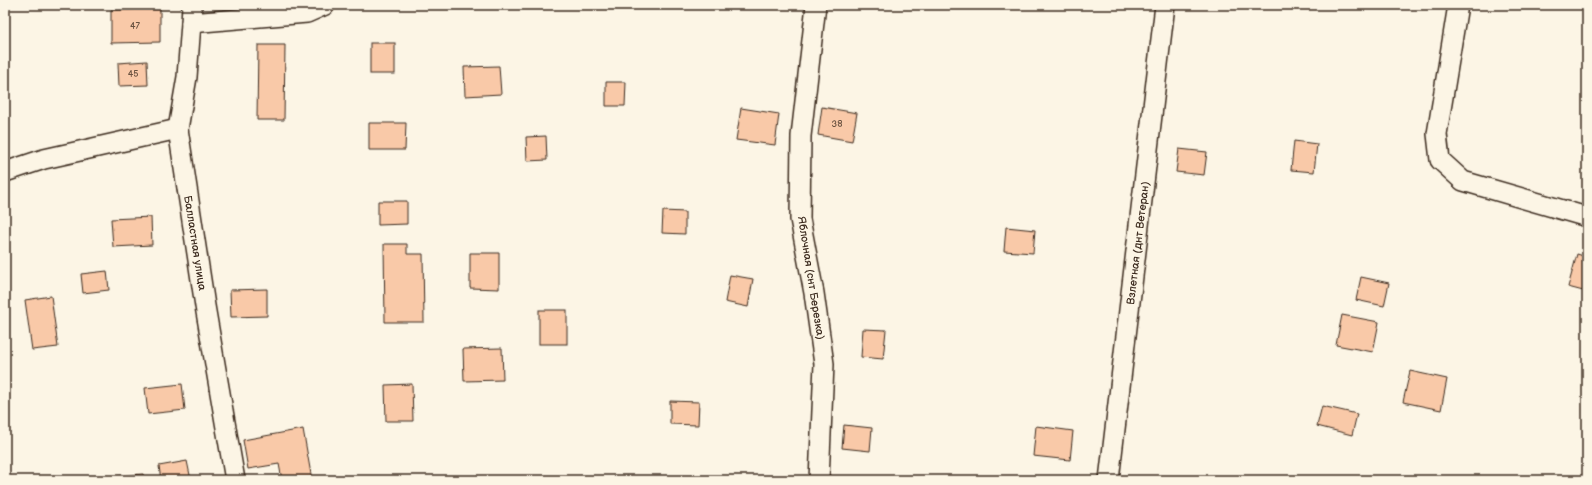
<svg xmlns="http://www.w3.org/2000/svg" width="1592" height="485" viewBox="0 0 1592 485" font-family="'Balsamiq Sans',sans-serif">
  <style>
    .building { fill: #f9c9a8; stroke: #3b2a1e }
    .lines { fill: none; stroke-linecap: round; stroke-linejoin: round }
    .minor-casing { stroke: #3b2a1e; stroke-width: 22 }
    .minor { stroke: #fcf5e5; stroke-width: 19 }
    .labels { text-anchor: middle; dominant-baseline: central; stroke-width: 3; stroke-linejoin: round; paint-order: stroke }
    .number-label { font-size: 9px; fill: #6a5240 }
    .street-label { font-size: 11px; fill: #3b2a1e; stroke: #fcf5e5 }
  </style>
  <rect width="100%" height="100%" fill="#fcf5e5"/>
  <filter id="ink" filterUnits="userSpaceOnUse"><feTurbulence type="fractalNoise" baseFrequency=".025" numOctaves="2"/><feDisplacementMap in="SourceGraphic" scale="8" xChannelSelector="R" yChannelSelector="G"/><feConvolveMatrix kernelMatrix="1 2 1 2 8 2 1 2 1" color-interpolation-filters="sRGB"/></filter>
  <g filter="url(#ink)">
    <g class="building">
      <path d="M160 9V42L111 43V10Z"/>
      <rect x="370" y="43" width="25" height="31"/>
      <path d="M258 45H285L284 120H257Z"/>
      <path d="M147 61 148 85 119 86 118 63Z"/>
      <path d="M499 66 501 94 465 96 464 67Z"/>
      <path d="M606 82H626L625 106H606Z"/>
      <path d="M822 107 857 113 852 141 818 135Z"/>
      <path d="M741 108 779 114 775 145 736 140Z"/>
      <path d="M369 123H406L405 150H369Z"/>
      <path d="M546 136 547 160 527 161 526 137Z"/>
      <path d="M1294 141 1317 144 1314 172 1291 170Z"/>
      <path d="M1179 149 1207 152 1204 175 1176 172Z"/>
      <path d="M378 201H407V224L378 225Z"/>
      <path d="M663 211 685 212V234L662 233Z"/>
      <path d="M151 217 152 245 113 247 111 219Z"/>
      <path d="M1006 227 1035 230 1033 253 1004 251Z"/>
      <path d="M384 244H407V254H423L424 322H385Z"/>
      <path d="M470 253H499V289L470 288Z"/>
      <path d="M1577 254 1587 257V292L1568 287Z"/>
      <path d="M107 271 109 290 83 293 81 274Z"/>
      <path d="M730 275 753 279 748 307 725 302Z"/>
      <path d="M1361 277 1389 283 1384 306 1356 300Z"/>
      <path d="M267 289V316L231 317 230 290Z"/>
      <path d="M51 296 58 347 32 350 25 300Z"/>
      <rect x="539" y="310" width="28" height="34"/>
      <path d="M1342 315 1379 322 1373 352 1336 345Z"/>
      <path d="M863 329 886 330 883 359 861 357Z"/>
      <path d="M502 348 503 380 464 381 463 349Z"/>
      <path d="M1410 371 1447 379 1441 410 1403 402Z"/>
      <path d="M182 384 185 410 148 414 145 388Z"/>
      <path d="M412 384 413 421H386L385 385Z"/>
      <path d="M670 401 699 402 698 425 670 424Z"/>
      <path d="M1322 406 1357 414 1352 435 1317 426Z"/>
      <path d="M844 425 872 428 870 451 842 448Z"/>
      <path d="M1036 426 1073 431 1070 460 1033 456Z"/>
      <path d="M303 429 312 480H282L279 464 248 469 243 440Z"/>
      <path d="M187 461 191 480H161L159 466Z"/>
      <path d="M143 474 144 480H118V476Z"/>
    </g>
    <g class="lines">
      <defs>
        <g id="minor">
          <path d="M192 5 191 23 187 77 178 129 205 306 235 480"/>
          <path d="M816 5 801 136 800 219 814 293 824 364 819 480"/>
          <path d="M1458 5 1437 134 1440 160 1463 181 1587 217"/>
          <path d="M191 23 307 13 325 5"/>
          <path d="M5 172 44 159 178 129"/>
          <path d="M1109 480 1165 5"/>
        </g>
      </defs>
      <use href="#minor" class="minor-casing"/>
      <use href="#minor" class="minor"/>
    </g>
  </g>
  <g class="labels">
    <g class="number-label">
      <text x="135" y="26">47</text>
      <text x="133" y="74">45</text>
      <text x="837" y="124">38</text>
    </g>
    <g class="street-label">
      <text transform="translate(195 243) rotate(81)">Балластная улица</text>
      <text transform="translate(1138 243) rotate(-83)">Взлетная (днт Ветеран)</text>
      <text transform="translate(811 278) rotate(81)">Яблочная (снт Березка)</text>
    </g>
  </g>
  <rect width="1592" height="485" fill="none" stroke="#fcf5e5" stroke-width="20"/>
  <rect x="10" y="10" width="1572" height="465" fill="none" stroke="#3b2a1e" stroke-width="1.5" filter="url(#ink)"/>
</svg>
